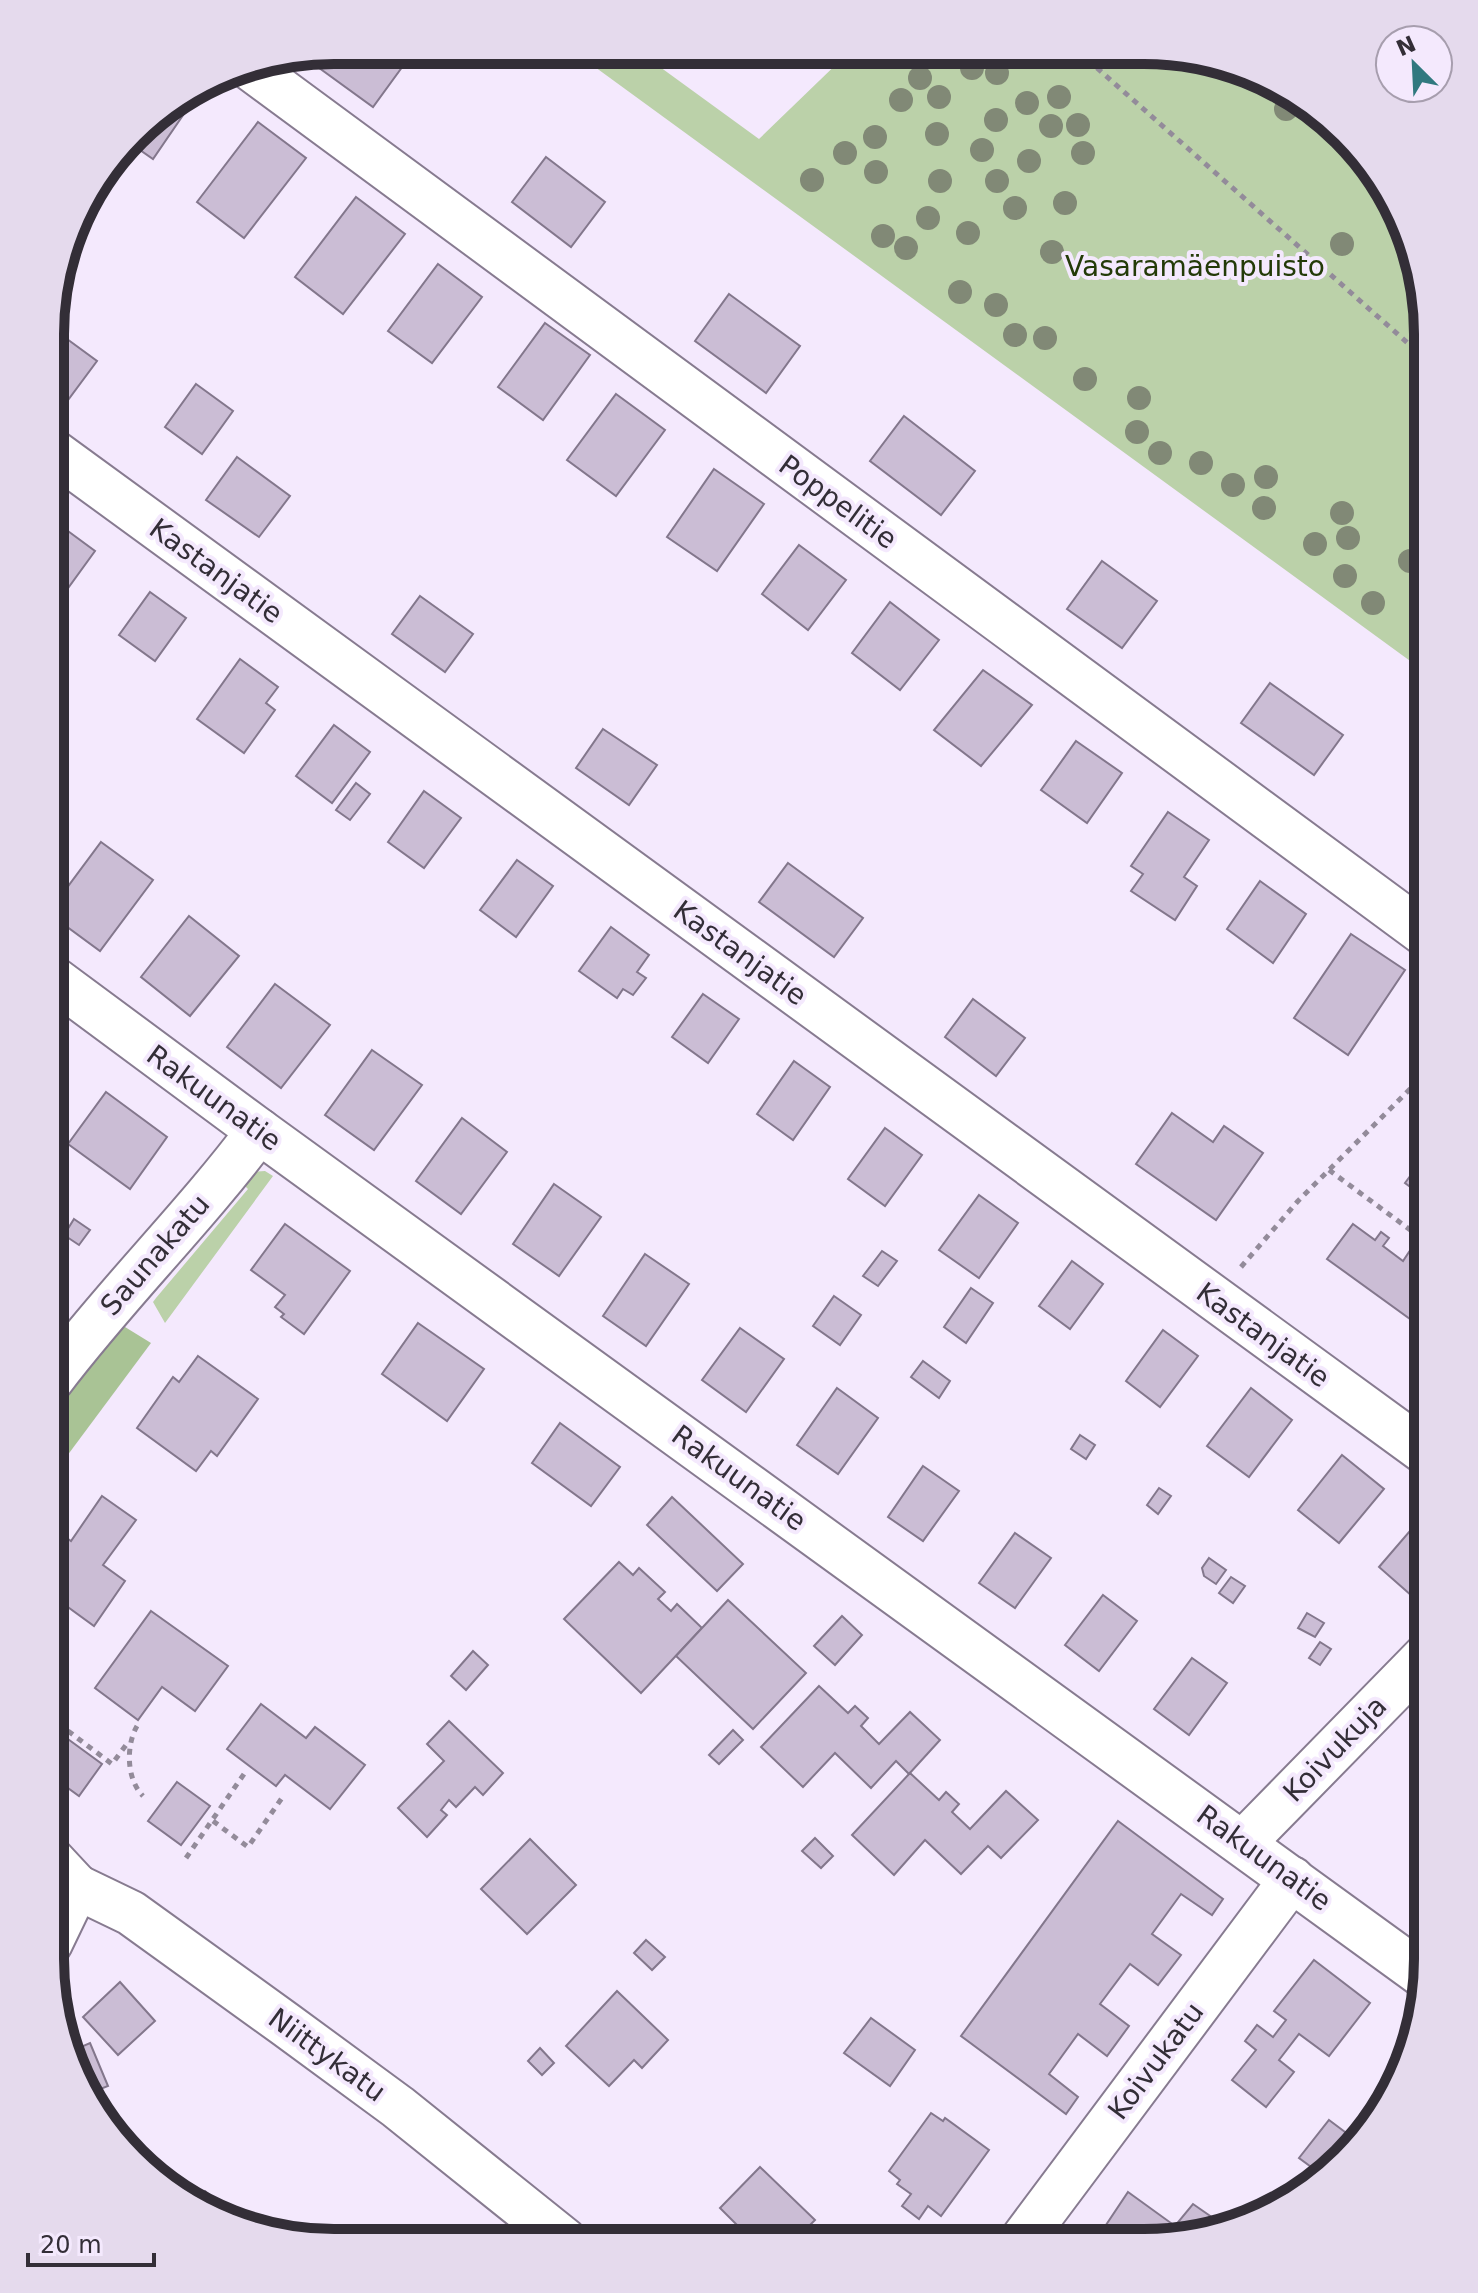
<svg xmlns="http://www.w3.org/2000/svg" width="1478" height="2293" viewBox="0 0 1478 2293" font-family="'DejaVu Sans',sans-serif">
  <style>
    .green { fill: #bbd1a9 }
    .forest { fill: #a9c395 }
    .building { fill: #cbbdd5; stroke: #83778c; stroke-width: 2 }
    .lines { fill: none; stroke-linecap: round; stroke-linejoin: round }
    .street-casing { stroke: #877b90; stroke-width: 48 }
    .path { stroke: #938b9a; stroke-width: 5; stroke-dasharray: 6 6; stroke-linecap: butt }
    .street { stroke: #fff; stroke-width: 44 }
    .tree { fill: #818976 }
    .labels { text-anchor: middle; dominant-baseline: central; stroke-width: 8; stroke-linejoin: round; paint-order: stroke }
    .park-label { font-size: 28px; fill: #233a08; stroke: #f4e9fd }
    .street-label { font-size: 28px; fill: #332e37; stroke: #f4e9fd }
    .rim { fill: none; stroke: #332e37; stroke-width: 10 }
  </style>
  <rect width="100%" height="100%" fill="#f4e9fd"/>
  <g class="green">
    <path d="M573 51H638L759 139 849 52H1182L1317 108 1406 225 1428 334V674Z"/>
    <path d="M265 1171 273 1176 165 1323 153 1302 156 1298 248 1189 245 1186 252 1172Z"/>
  </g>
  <path class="forest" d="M125 1327 151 1343 61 1464 51 1451V1401L98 1339Z"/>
  <g class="building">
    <path d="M334 50H395L408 59 373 107 304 57Z"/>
    <path d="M203 86 153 159 130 143 146 121Z"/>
    <path d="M258 122 306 158 244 238 197 202Z"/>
    <path d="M546 157 605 202 571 247 512 202Z"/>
    <path d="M356 197 405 234 343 314 295 277Z"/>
    <path d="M438 264 482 297 432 363 388 331Z"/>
    <path d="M729 294 800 346 766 393 695 341Z"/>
    <path d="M545 323 590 355 543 420 498 387Z"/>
    <path d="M52 328 97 361 68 400 52 388Z"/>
    <path d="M196 384 233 411 202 454 165 427Z"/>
    <path d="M616 394 665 430 616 496 567 460Z"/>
    <path d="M904 416 975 471 941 515 870 461Z"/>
    <path d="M237 457 290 496 259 537 206 500Z"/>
    <path d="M714 469 764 504 717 571 667 537Z"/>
    <path d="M57 523 95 551 63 595 52 587V529Z"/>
    <path d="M799 545 846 580 808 630 762 594Z"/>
    <path d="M1102 561 1157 601 1122 648 1067 609Z"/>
    <path d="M150 592 186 618 155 661 119 635Z"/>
    <path d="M420 596 473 634 445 672 392 634Z"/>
    <path d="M890 602 939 640 900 690 852 653Z"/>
    <path d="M240 659 278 687 266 703 275 710 244 753 197 719Z"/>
    <path d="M983 670 1032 705 981 766 934 730Z"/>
    <path d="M1270 683 1343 735 1314 775 1241 723Z"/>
    <path d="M334 725 370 752 332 803 296 776Z"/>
    <path d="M603 729 657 765 629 805 576 768Z"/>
    <path d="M1076 741 1122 773 1087 823 1041 790Z"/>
    <path d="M356 783 370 794 350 820 336 810Z"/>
    <path d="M424 791 461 818 424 868 388 842Z"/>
    <path d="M1168 812 1209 840 1184 877 1197 886 1175 920 1131 891 1143 874 1131 866Z"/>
    <path d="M101 842 153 880 100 951 51 915 52 908Z"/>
    <path d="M1428 845V872L1415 863Z"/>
    <path d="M517 860 553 886 516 937 480 910Z"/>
    <path d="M788 863 863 918 834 957 759 902Z"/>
    <path d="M1260 881 1306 914 1273 963 1227 929Z"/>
    <path d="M189 916 239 956 190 1016 141 977Z"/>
    <path d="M611 927 649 955 637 972 646 978 633 995 623 989 617 998 579 971Z"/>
    <path d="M1351 934 1405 970 1348 1055 1294 1018Z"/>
    <path d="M275 984 330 1025 281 1088 227 1047Z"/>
    <path d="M703 994 739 1019 708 1063 672 1037Z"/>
    <path d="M973 999 1025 1038 996 1076 945 1037Z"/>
    <path d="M372 1050 422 1085 374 1150 325 1115Z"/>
    <path d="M794 1061 830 1087 793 1140 757 1114Z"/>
    <path d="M106 1092 167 1137 130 1189 68 1144Z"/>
    <path d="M1172 1113 1213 1142 1224 1126 1263 1153 1216 1220 1136 1164Z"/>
    <path d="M462 1118 507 1152 461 1214 416 1181Z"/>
    <path d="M885 1128 922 1155 885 1206 848 1179Z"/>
    <path d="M1428 1152V1200L1405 1183Z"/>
    <path d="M554 1184 601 1217 559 1276 513 1244Z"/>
    <path d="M979 1195 1018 1223 979 1278 939 1250Z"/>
    <path d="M74 1219 90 1230 79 1245 64 1235Z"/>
    <path d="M285 1224 350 1271 304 1334 281 1317 284 1314 275 1307 285 1295 251 1270Z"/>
    <path d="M1353 1224 1375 1240 1381 1232 1389 1238 1383 1246 1403 1261 1409 1252 1426 1265 1420 1273 1428 1279V1332L1327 1259Z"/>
    <path d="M882 1251 897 1261 878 1286 863 1276Z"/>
    <path d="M645 1254 689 1284 646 1346 603 1316Z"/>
    <path d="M1072 1261 1103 1284 1070 1329 1039 1306Z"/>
    <path d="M971 1288 993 1303 966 1343 944 1327Z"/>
    <path d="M834 1296 861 1315 840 1345 813 1326Z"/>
    <path d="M418 1323 484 1369 447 1421 382 1374Z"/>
    <path d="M740 1328 784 1359 746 1412 702 1380Z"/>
    <path d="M1163 1330 1198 1356 1160 1407 1126 1381Z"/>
    <path d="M198 1356 258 1399 217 1456 211 1451 196 1471 137 1428 173 1377 179 1382Z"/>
    <path d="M923 1361 950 1381 939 1398 911 1377Z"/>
    <path d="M837 1388 878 1418 838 1474 797 1445Z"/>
    <path d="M1251 1388 1292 1420 1249 1477 1207 1446Z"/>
    <path d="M560 1423 620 1467 591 1506 532 1463Z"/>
    <path d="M1080 1435 1095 1445 1086 1459 1071 1449Z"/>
    <path d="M1342 1455 1384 1489 1339 1543 1298 1510Z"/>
    <path d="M923 1466 959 1491 923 1541 888 1517Z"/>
    <path d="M1159 1488 1171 1496 1158 1514 1147 1505Z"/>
    <path d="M102 1496 136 1520 103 1565 125 1581 94 1626 54 1597 51 1602V1527L71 1541Z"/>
    <path d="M672 1497 743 1564 717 1591 647 1525Z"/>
    <path d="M1428 1510V1594L1420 1603 1379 1567Z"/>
    <path d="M1015 1533 1051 1558 1015 1608 979 1583Z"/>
    <path d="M1209 1558 1226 1570 1216 1584 1204 1576 1202 1568Z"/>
    <path d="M619 1562 633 1575 639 1568 665 1592 658 1599 671 1611 677 1604 702 1628 641 1693 564 1619Z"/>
    <path d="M1231 1577 1245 1586 1233 1603 1219 1593Z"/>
    <path d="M1103 1595 1137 1621 1099 1671 1065 1645Z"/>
    <path d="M728 1600 806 1673 753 1729 676 1656Z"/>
    <path d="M151 1611 228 1666 195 1711 162 1687 138 1720 95 1688Z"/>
    <path d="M1307 1613 1324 1623 1315 1637 1298 1628Z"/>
    <path d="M842 1616 862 1635 835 1665 814 1646Z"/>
    <path d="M1320 1642 1331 1649 1320 1665 1309 1658Z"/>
    <path d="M473 1651 488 1665 466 1690 451 1676Z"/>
    <path d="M1192 1658 1227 1683 1189 1735 1154 1709Z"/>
    <path d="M819 1686 848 1713 855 1706 868 1718 861 1726 879 1744 910 1712 940 1740 909 1774 896 1761 871 1788 835 1753 803 1787 761 1747Z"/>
    <path d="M261 1704 306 1738 315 1727 365 1765 330 1809 285 1775 276 1786 227 1749Z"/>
    <path d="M449 1721 503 1773 483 1795 475 1787 456 1807 449 1800 441 1810 447 1815 427 1837 398 1808 444 1761 427 1744Z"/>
    <path d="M733 1730 743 1740 719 1764 709 1755Z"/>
    <path d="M61 1734 102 1764 79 1796 50 1775V1749Z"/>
    <path d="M910 1773 939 1800 946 1792 959 1804 952 1812 970 1829 1006 1791 1038 1820 1001 1858 988 1846 961 1874 925 1840 894 1875 852 1835Z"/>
    <path d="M177 1782 210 1806 181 1845 148 1821Z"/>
    <path d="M1118 1821 1223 1899 1212 1915 1181 1894 1152 1934 1181 1955 1158 1985 1130 1964 1100 2004 1129 2026 1107 2056 1078 2034 1049 2074 1078 2097 1066 2114 961 2036Z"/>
    <path d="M815 1838 833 1856 821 1868 802 1851Z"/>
    <path d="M530 1839 576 1885 527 1934 481 1889Z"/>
    <path d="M646 1940 665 1957 652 1970 634 1953Z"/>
    <path d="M1314 1960 1370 2003 1329 2056 1299 2034 1279 2060 1294 2072 1266 2107 1232 2080 1256 2050 1245 2041 1257 2025 1273 2037 1286 2020 1274 2011Z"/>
    <path d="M120 1982 155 2021 118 2055 83 2017Z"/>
    <path d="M617 1991 668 2040 642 2068 634 2060 609 2086 566 2046Z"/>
    <path d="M871 2018 915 2050 890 2086 844 2053Z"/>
    <path d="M90 2043 108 2086 93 2092 74 2050Z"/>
    <path d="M1412 2043 1407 2067 1390 2096 1381 2090Z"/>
    <path d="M540 2048 554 2063 542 2075 528 2061Z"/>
    <path d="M931 2113 943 2121 945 2118 989 2150 941 2216 928 2206 919 2219 902 2206 911 2194 897 2184 900 2180 889 2171Z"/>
    <path d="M1329 2120 1357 2141 1318 2172 1299 2158Z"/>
    <path d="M760 2167 815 2220 793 2242H754L720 2208Z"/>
    <path d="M205 2191 230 2213 197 2199Z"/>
    <path d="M1128 2192 1175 2226 1193 2204 1226 2227 1144 2243H1094Z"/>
    <path d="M354 2228 369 2239 368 2241H343Z"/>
  </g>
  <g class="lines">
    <defs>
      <g id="street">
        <path d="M249 67 1428 936"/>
        <path d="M52 451 1428 1454"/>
        <path d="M51 977 259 1131 1427 1978"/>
        <path d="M51 1380C116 1294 194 1218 259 1131"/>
        <path d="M1243 1843 1427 1655"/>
        <path d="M77 1887 131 1913 285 2024 398 2107 565 2241"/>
        <path d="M50 1943 77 1887 50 1858"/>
        <path d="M1020 2243 1292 1879"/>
      </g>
    </defs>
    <use href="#street" class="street-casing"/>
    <g class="path">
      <path d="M1079 52 1428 361"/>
      <path d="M1329 1170 1428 1243"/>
      <path d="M1241 1267 1298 1201 1428 1071"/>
      <path d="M137 1726C126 1745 126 1779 143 1796"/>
      <path d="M68 1731 112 1764 129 1741"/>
      <path d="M213 1821 248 1847 284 1795"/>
      <path d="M186 1858 244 1774"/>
    </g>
    <use href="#street" class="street"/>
  </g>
  <g class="tree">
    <circle cx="972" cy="68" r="12"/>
    <circle cx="997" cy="73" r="12"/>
    <circle cx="920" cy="78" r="12"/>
    <circle cx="939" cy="97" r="12"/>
    <circle cx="1059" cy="97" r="12"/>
    <circle cx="901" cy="100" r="12"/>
    <circle cx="1027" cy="103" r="12"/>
    <circle cx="1286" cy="109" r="12"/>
    <circle cx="996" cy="120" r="12"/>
    <circle cx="1078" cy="125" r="12"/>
    <circle cx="1051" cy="126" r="12"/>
    <circle cx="937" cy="134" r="12"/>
    <circle cx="875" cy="137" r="12"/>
    <circle cx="982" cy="150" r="12"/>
    <circle cx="845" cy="153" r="12"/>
    <circle cx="1083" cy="153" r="12"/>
    <circle cx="1029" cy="161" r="12"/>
    <circle cx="876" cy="172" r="12"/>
    <circle cx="812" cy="180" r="12"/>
    <circle cx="940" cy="181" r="12"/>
    <circle cx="997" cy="181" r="12"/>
    <circle cx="1065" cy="203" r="12"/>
    <circle cx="1015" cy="208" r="12"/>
    <circle cx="928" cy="218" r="12"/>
    <circle cx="968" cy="233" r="12"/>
    <circle cx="883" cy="236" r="12"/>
    <circle cx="1342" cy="244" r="12"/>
    <circle cx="906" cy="248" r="12"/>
    <circle cx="1052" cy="252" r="12"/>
    <circle cx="960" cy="292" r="12"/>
    <circle cx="996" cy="305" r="12"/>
    <circle cx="1015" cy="335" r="12"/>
    <circle cx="1045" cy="338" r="12"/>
    <circle cx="1085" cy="379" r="12"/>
    <circle cx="1139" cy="398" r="12"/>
    <circle cx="1137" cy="432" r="12"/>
    <circle cx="1160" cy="453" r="12"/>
    <circle cx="1201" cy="463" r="12"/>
    <circle cx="1266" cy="477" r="12"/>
    <circle cx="1233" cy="485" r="12"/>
    <circle cx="1264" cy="508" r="12"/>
    <circle cx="1342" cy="513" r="12"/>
    <circle cx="1348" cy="538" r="12"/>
    <circle cx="1315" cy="544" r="12"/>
    <circle cx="1410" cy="561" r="12"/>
    <circle cx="1345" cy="576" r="12"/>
    <circle cx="1373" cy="603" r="12"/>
  </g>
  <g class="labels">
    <g class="park-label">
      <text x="1195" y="266">Vasaramäenpuisto</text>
    </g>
    <g class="street-label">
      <text transform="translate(838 502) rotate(36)">Poppelitie</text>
      <text transform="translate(216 571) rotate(36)">Kastanjatie</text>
      <text transform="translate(740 953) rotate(36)">Kastanjatie</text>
      <text transform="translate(214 1098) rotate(36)">Rakuunatie</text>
      <text transform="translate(155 1255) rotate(-49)">Saunakatu</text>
      <text transform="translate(1263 1335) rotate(36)">Kastanjatie</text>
      <text transform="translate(739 1478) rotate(36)">Rakuunatie</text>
      <text transform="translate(1335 1749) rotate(-46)">Koivukuja</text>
      <text transform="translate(1264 1858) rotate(36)">Rakuunatie</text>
      <text transform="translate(327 2055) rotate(36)">Niittykatu</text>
      <text transform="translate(1156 2061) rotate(-53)">Koivukatu</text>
    </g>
  </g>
  <path d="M0 0H1478V2293H0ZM334 64H1144A270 270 0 0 1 1414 334V1959A270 270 0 0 1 1144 2229H334A270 270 0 0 1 64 1959V334A270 270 0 0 1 334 64Z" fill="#e5daed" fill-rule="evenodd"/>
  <path class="rim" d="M334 64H1144A270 270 0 0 1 1414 334V1959A270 270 0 0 1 1144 2229H334A270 270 0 0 1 64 1959V334A270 270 0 0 1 334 64Z"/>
  <g transform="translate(1414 64) rotate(336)"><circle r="38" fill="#f4e9fd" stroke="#a79eae" stroke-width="2"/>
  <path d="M0-6L14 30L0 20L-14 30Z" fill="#30797f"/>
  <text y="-12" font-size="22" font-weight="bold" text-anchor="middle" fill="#332e37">N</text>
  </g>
  <path d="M28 2253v12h126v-12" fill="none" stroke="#332e37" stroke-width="4"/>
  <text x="40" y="2253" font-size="24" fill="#332e37" stroke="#f4e9fd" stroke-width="6" paint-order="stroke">20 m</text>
</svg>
